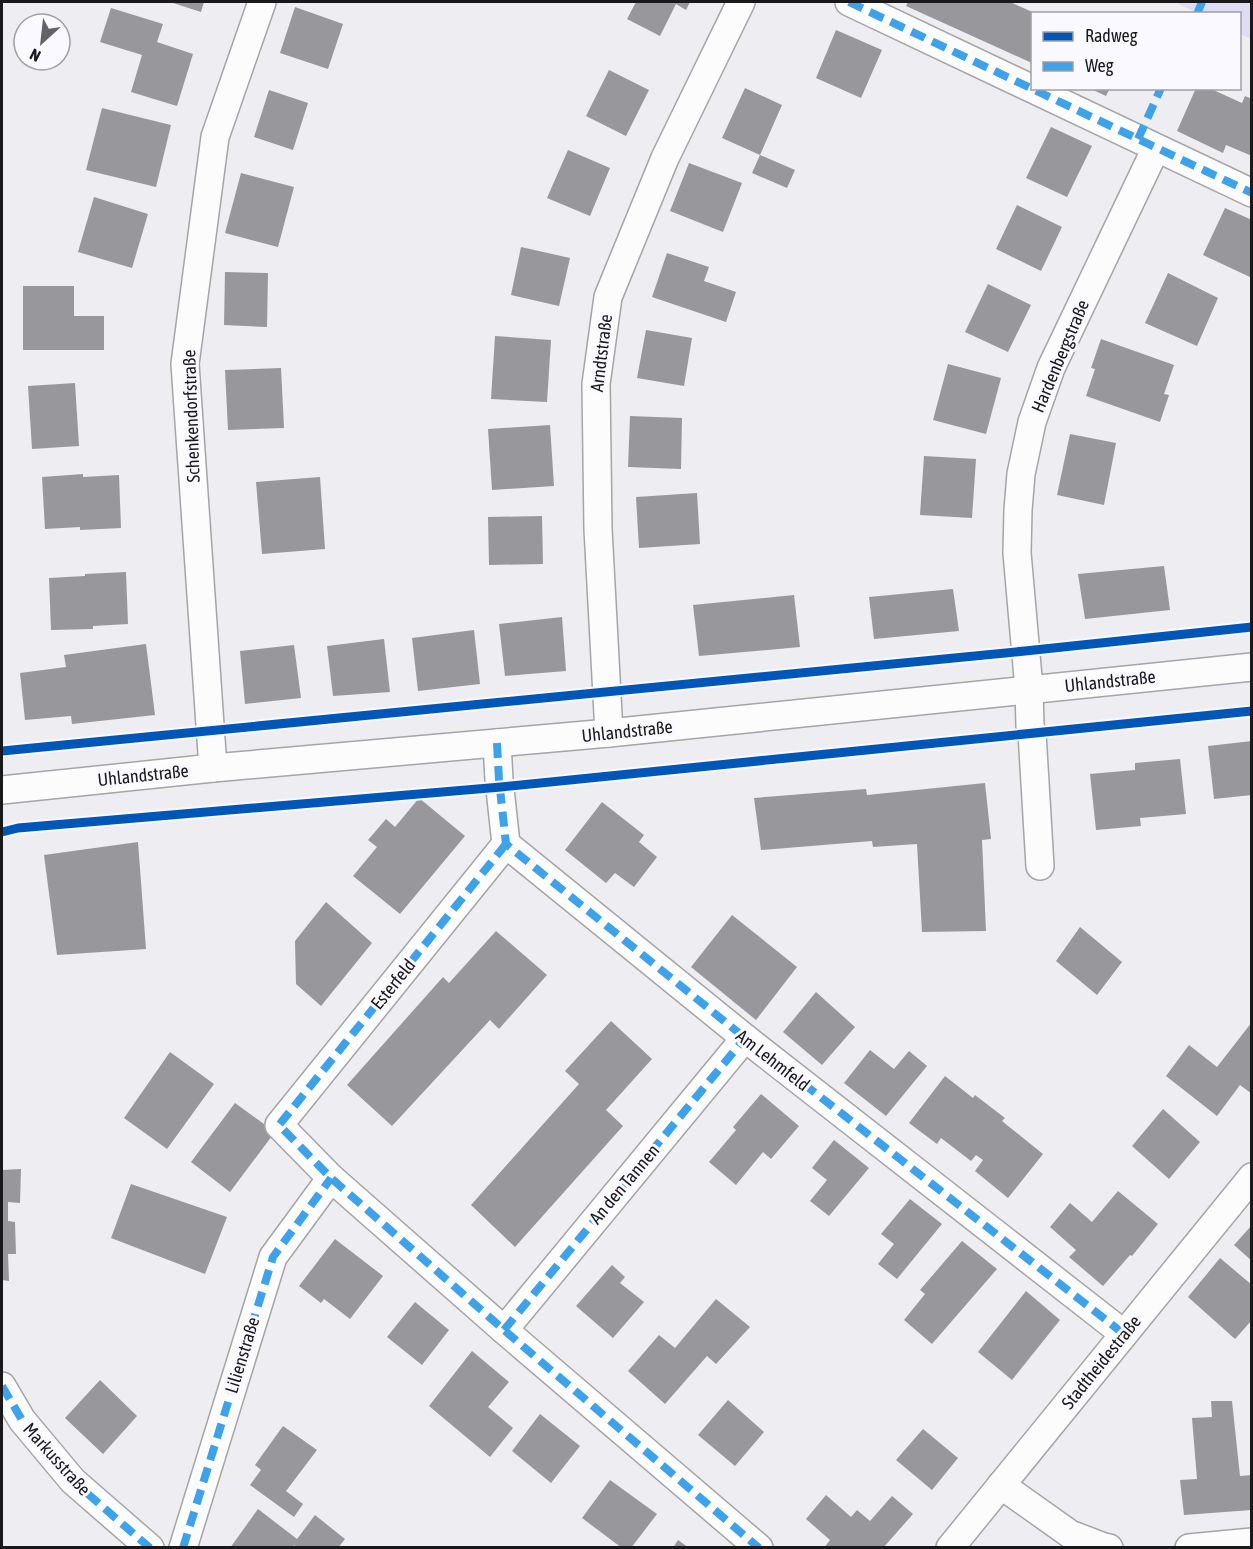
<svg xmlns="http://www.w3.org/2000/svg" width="1253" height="1549" viewBox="0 0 1253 1549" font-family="'Asap Condensed',sans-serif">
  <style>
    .green { fill: #dfddf5 }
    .building { fill: #98989c }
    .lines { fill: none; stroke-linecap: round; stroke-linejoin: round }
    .minor-casing { stroke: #a5a5a8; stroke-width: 30 }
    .minor { stroke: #fcfcfd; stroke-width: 27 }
    .quiet { stroke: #3da2ea; stroke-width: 8; stroke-dasharray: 15 8; stroke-linecap: butt }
    .cycleway-casing { stroke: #faf9ff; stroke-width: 13 }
    .cycleway { stroke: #0057b8; stroke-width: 9 }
    .labels { text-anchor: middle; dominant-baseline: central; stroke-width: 6; stroke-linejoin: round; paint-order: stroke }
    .street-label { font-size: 18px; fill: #19181b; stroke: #faf9ff }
  </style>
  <rect width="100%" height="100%" fill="#ededf2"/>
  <path class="green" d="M1174 2H1251V39L1240 34V14L1198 13Z"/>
  <g class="building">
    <path d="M170 2H204L201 12Z"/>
    <path d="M636 2H690L686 10 676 4 660 36 627 19Z"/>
    <path d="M908 2H1010L1037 14H1032V63L906 6Z"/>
    <path d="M295 7 343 24 328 69 280 53Z"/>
    <path d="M111 8 163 24 157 42 193 54 177 106 131 92 142 55 100 42Z"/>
    <path d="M836 30 882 50 861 98 816 78Z"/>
    <path d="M609 70 649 90 626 136 586 116Z"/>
    <path d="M745 88 782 105 760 155 795 170 787 188 752 173 760 155 722 138Z"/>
    <path d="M1089 88H1110L1106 96Z"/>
    <path d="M1196 88H1209L1242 103 1245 96 1252 99V156L1226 145 1223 153 1177 131Z"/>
    <path d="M269 90 308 103 293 150 254 137Z"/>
    <path d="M102 108 171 125 156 187 86 170Z"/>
    <path d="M1051 127 1092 146 1067 197 1026 178Z"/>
    <path d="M568 150 610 168 590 216 547 198Z"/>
    <path d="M689 163 742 183 723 232 670 211Z"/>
    <path d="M241 173 294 187 278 247 225 233Z"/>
    <path d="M94 197 148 214 132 268 78 252Z"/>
    <path d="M1017 205 1062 227 1041 271 996 249Z"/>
    <path d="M1225 208 1252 220V278L1203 255Z"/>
    <path d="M521 247 570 258 559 306 511 295Z"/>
    <path d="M667 253 709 267 704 281 736 292 726 322 652 297Z"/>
    <path d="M225 272 268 273 267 327 224 325Z"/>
    <path d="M1168 273 1218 298 1197 346 1145 323Z"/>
    <path d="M988 284 1031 305 1008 352 965 332Z"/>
    <path d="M23 286H74V316H104V350H23Z"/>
    <path d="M646 330 692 338 684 386 637 378Z"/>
    <path d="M495 336 551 340 547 402 491 399Z"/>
    <path d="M1101 339 1174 365 1164 394 1169 395 1160 422 1086 396 1095 369 1091 368Z"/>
    <path d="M948 364 1001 378 986 434 933 420Z"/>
    <path d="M281 368 284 428 228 430 225 370Z"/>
    <path d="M75 383 79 446 32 449 28 386Z"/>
    <path d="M630 416 682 418 681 469 628 467Z"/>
    <path d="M550 425 554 486 492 490 488 429Z"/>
    <path d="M1070 434 1116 443 1104 505 1057 495Z"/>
    <path d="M924 456 976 459 972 518 920 515Z"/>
    <path d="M83 474V477L119 475 121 528 80 530V527L45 529 42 477Z"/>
    <path d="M320 477 325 549 262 554 256 482Z"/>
    <path d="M697 493 700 544 639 548 636 497Z"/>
    <path d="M542 516 543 564 489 565 488 517Z"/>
    <path d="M1164 566 1170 610 1085 619 1078 574Z"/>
    <path d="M126 572 128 624 93 626V629L51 630 49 578 85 576V574Z"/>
    <path d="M953 589 959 631 874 639 869 597Z"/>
    <path d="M794 595 800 647 699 656 693 605Z"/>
    <path d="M562 617 566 671 505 676 499 624Z"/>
    <path d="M474 630 480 684 418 691 412 638Z"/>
    <path d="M384 639 390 692 333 696 327 646Z"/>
    <path d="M146 644 155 715 72 724 71 716 25 720 20 673 66 667 64 655Z"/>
    <path d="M294 645 301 698 245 704 240 651Z"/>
    <path d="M1252 741V795L1214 799 1208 746Z"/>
    <path d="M1180 759 1186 814 1140 818 1141 826 1096 830 1090 774 1135 770V763Z"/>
    <path d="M985 783 991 839 982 840 986 931 922 932 917 844 873 847 872 841 761 850 754 798 866 789 867 795Z"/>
    <path d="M419 798 465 836 400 914 353 876 377 847 368 840 386 819 395 827Z"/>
    <path d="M602 802 644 835 639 842 657 857 634 887 615 873 606 883 565 850Z"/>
    <path d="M138 842 146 949 57 955 44 855Z"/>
    <path d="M326 902 372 943 321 1006 296 984 295 941Z"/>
    <path d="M732 915 797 967 756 1020 691 967Z"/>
    <path d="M1080 927 1122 962 1097 995 1056 961Z"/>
    <path d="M496 931 547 975 499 1029 490 1020 392 1126 347 1085 443 977 449 983Z"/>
    <path d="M816 992 855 1027 822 1065 783 1032Z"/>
    <path d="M611 1021 652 1059 606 1110 623 1126 515 1247 471 1205 579 1084 565 1071Z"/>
    <path d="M1252 1022V1094L1240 1085 1217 1116 1166 1076 1189 1045 1217 1067Z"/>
    <path d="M870 1050 894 1069 909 1051 927 1066 886 1116 844 1083Z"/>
    <path d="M170 1052 214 1084 167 1149 124 1118Z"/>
    <path d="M945 1076 973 1098 975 1095 1005 1118 1002 1121 1043 1154 1008 1198 975 1171 983 1160 976 1155 971 1161 941 1138 937 1144 909 1123Z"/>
    <path d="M761 1094 799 1126 771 1159 763 1152 736 1185 709 1162 736 1130 733 1127Z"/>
    <path d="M235 1103 275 1132 230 1192 191 1162Z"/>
    <path d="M1163 1109 1200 1142 1169 1179 1132 1146Z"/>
    <path d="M834 1140 869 1168 829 1216 810 1201 827 1180 812 1168Z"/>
    <path d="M21 1169 20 1203 8 1202V1221L15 1222 16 1254H8L9 1281 2 1280V1170Z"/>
    <path d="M131 1184 227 1217 205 1274 111 1238Z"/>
    <path d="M1118 1191 1158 1224 1132 1256 1130 1255 1103 1286 1069 1257 1076 1250 1050 1227 1070 1203 1092 1222Z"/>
    <path d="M910 1199 942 1224 897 1279 878 1264 894 1244 881 1234Z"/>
    <path d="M1252 1225V1261L1234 1245Z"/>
    <path d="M335 1239 383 1276 350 1319 324 1299 321 1303 299 1286Z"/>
    <path d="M962 1241 997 1269 932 1344 904 1320 925 1294 920 1290Z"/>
    <path d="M1220 1258 1252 1285V1320L1235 1339 1188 1297Z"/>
    <path d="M612 1265 625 1277 620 1283 644 1302 613 1338 576 1306Z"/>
    <path d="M1026 1291 1060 1320 1012 1380 978 1352Z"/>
    <path d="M716 1299 750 1327 716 1364 707 1356 665 1404 628 1371 659 1335 675 1348Z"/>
    <path d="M415 1302 449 1330 422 1365 387 1337Z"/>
    <path d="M472 1351 509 1382 488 1407 513 1428 490 1457 429 1406Z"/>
    <path d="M100 1380 137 1416 103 1454 65 1418Z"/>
    <path d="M728 1400 764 1432 735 1466 698 1435Z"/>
    <path d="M1211 1401H1232L1240 1476 1252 1475V1510L1184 1515 1180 1480 1197 1479 1192 1418 1212 1417Z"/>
    <path d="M540 1414 580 1446 551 1483 512 1451Z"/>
    <path d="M283 1426 317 1450 286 1491 303 1504 294 1517 250 1485 261 1470 255 1465Z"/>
    <path d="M923 1429 958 1458 932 1490 896 1460Z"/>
    <path d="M610 1480 657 1514 631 1548H622L582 1518Z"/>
    <path d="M826 1495 851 1517 857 1510 870 1521 892 1496 913 1514 883 1548H824L830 1540 806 1519Z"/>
    <path d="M258 1509 297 1539 315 1515 345 1539 338 1548H297L294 1545 293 1548H230Z"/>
    <path d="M678 1540 689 1548H673Z"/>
  </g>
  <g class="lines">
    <defs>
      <g id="minor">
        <path d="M849 2 1252 193"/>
        <path d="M609 733 598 529 596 384 608 297 665 158 741 2"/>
        <path d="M497 743 499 780 506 844 745 1038 1124 1334"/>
        <path d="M213 768 185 364 215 137 262 2"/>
        <path d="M2 790 213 768 609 733 1252 667"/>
        <path d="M506 844 279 1125 331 1178 504 1330 759 1548"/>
        <path d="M1040 866 1032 733 1030 726 1029 689 1017 553 1018 510 1021 474 1032 422 1051 368 1156 148"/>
        <path d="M504 1330 745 1038"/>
        <path d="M2 1386 22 1420 73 1481 150 1548"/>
        <path d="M1001 1485 1070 1534 1104 1547 1109 1548"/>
        <path d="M183 1548 273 1257 331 1178"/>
        <path d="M950 1548 1252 1177"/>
        <path d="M1189 1548 1252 1542"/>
      </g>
    </defs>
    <use href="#minor" class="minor-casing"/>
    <use href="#minor" class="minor"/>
    <g class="quiet">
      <path d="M849 2 1252 193"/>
      <path d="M1197 14 1202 2"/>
      <path d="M1138 139 1161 88"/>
      <path d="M497 743 499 780 506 844 745 1038 1124 1334"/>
      <path d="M506 844 279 1125 331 1178 504 1330 759 1548"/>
      <path d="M504 1330 745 1038"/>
      <path d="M2 1386 22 1420 73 1481 150 1548"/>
      <path d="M183 1548 273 1257 331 1178"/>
    </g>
    <defs>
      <g id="cycleway">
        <path d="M2 751 1025 651 1252 627"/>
        <path d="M2 832 18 828 501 787 1252 711"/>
      </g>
    </defs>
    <use href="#cycleway" class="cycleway-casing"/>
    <use href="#cycleway" class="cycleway"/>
  </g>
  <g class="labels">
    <g class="street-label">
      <text transform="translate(601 353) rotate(-83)">Arndtstraße</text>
      <text transform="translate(1060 356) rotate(-67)">Hardenbergstraße</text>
      <text transform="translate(191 416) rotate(-92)">Schenkendorfstraße</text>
      <text transform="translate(1110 681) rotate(-6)">Uhlandstraße</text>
      <text transform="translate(627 731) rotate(-6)">Uhlandstraße</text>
      <text transform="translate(143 775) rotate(-6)">Uhlandstraße</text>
      <text transform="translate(393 984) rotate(-51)">Esterfeld</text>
      <text transform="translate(773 1060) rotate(38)">Am Lehmfeld</text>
      <text transform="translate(624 1184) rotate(-50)">An den Tannen</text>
      <text transform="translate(242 1355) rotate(-73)">Lilienstraße</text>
      <text transform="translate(1101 1362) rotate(-51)">Stadtheidestraße</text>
      <text transform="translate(57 1459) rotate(48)">Markusstraße</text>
    </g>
  </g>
  <rect width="1253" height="1549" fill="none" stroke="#19181b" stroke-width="6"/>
  <rect x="1031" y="12" width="210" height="78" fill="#faf9ff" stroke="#a09fa4" stroke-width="1.5"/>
  <rect x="1043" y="32" width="30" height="9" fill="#0057b8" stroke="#a09fa4" stroke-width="1.5"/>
  <text x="1085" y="42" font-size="18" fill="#19181b">Radweg</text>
  <rect x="1043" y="62" width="30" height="9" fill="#3da2ea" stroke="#a09fa4" stroke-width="1.5"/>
  <text x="1085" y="72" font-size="18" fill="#19181b">Weg</text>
  <g transform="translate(42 42) rotate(207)"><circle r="28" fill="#faf9ff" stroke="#a09fa4" stroke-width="1.5"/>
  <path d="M0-4.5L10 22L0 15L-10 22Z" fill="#636366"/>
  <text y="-9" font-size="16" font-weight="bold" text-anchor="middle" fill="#19181b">N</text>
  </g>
</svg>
